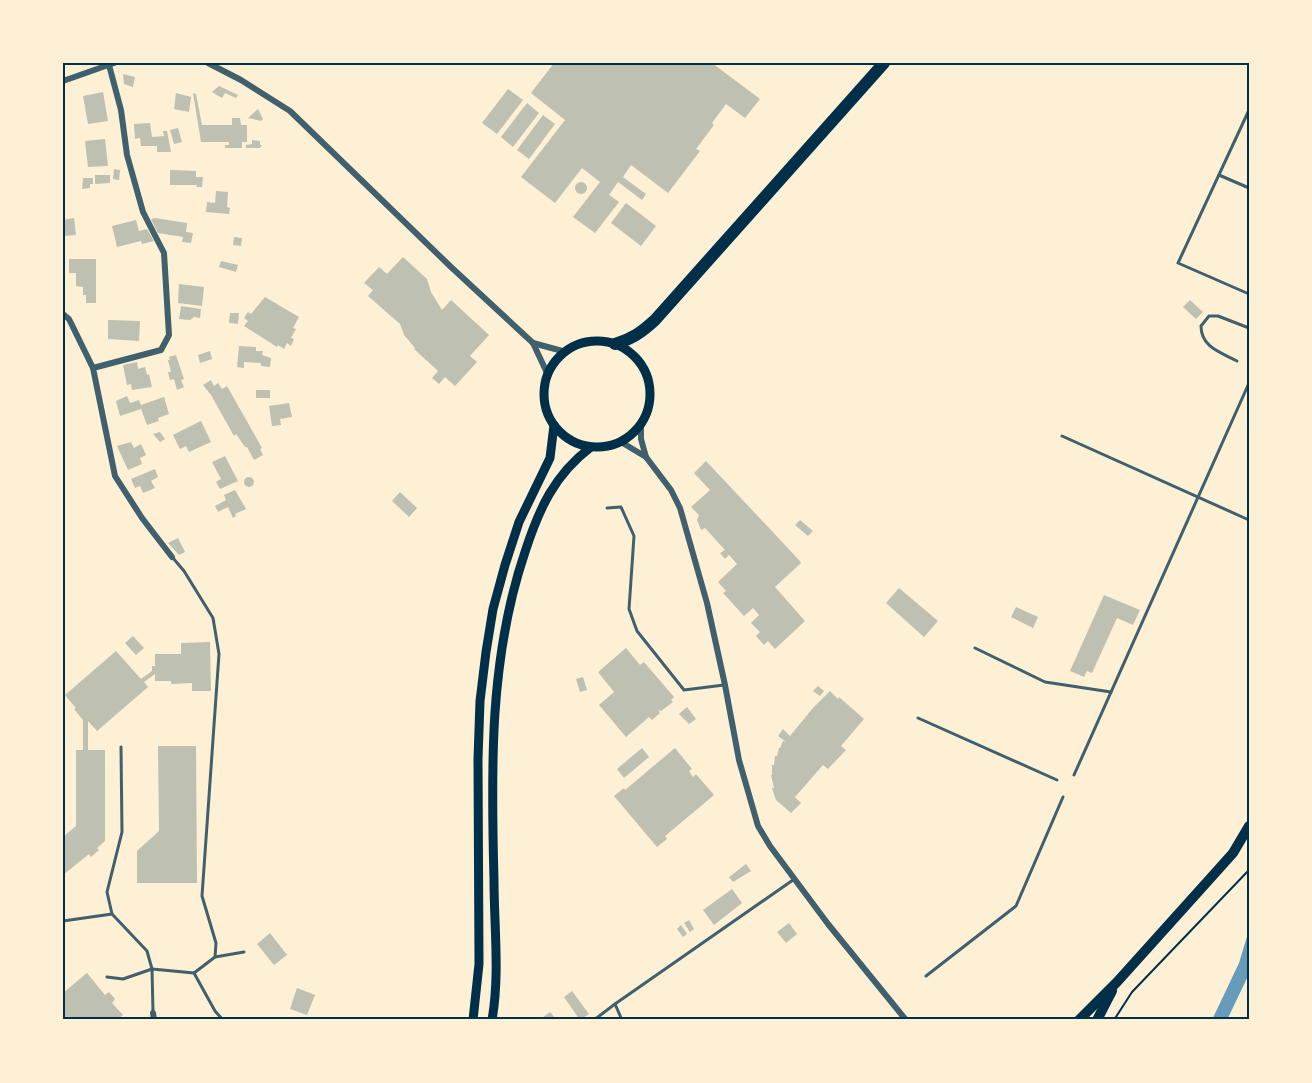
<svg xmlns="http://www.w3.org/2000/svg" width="1312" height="1083" viewBox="0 0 1312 1083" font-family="'DM Sans',sans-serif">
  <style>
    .water { fill: #669bbc }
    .building { fill: #bec0b2 }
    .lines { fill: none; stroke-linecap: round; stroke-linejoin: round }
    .path { stroke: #003049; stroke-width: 2 }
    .service { stroke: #3f606c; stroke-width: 3 }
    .minor { stroke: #3f606c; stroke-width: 6 }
    .secondary { stroke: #003049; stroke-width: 9 }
    .primary { stroke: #003049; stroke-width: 10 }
    .motorway { stroke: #003049; stroke-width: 12 }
    .neatline { fill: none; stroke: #003049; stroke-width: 2 }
  </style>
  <rect width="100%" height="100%" fill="#fdf0d5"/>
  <path class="water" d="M1249 930V974L1227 1020H1212L1239 963Z"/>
  <g class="building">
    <path d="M554 63H712L760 99 745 118 726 104 712 123 714 125 696 149 700 151 668 193 631 165 623 177 646 194 642 200 618 182 609 195 619 202 595 233 573 217 600 182 582 168 555 203 521 177 565 120 531 93Z"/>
    <path d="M123 74 135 77 133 87 124 84Z"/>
    <path d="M219 86 238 95 236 98 225 93 222 98 212 92Z"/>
    <path d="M508 89 523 100 497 134 482 123Z"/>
    <path d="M103 92 108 121 88 124 83 96Z"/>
    <path d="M176 93 191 97 189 112 174 109Z"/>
    <path d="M193 93 196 94 202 125H232V118H240L241 125H247V142H242V148H225V145H229V142H201Z"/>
    <path d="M527 103 539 113 513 147 501 137Z"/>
    <path d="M258 109 263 119 261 121 248 118Z"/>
    <path d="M543 115 555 124 529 159 517 150Z"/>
    <path d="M150 123 152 137 164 136 163 131H167L171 152H157V146H141L140 138 135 139 134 124Z"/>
    <path d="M178 128 182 142 174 144 170 130Z"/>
    <path d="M105 139 108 166 88 167 85 141Z"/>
    <path d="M252 140 260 141V145H262L260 148H246V145L252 144Z"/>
    <path d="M114 169 120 170 119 180 113 179Z"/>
    <path d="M170 170 196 171V177H203L202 187H196L197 185H170Z"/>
    <path d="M95 175H110V183L95 184Z"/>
    <path d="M83 178H93V184H90V188L82 189Z"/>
    <circle cx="581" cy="188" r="6"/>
    <path d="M216 191 228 192 227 207 230 208 229 214 206 212 207 202 215 203Z"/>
    <path d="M626 203 656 226 641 246 611 223Z"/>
    <path d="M74 218 76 235 63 236V220Z"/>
    <path d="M155 218 187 223 186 232 193 233 191 243 182 242 183 237 158 233 151 219Z"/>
    <path d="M136 220 139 231 147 229 154 241 142 244 141 241 117 247 112 226Z"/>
    <path d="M234 237 242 238 241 246 233 245Z"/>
    <path d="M403 257 427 279 431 292 442 310 451 300 489 335 470 356 477 362 455 386 445 377 439 384 432 378 438 371 414 349 415 348 404 335 400 324 368 296 373 290 364 283 379 267 387 274Z"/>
    <path d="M69 259H96V303H86V295H83V287L76 286V273H69Z"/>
    <path d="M221 261 238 265 236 272 219 267Z"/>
    <path d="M179 284 204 287 202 306 178 303Z"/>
    <path d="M265 297 299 317 293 328 296 329 291 338 294 339 291 346 287 343 284 349 278 345 277 347 244 326 248 321 244 318 248 312 251 314Z"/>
    <path d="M1190 300 1203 312 1196 319 1183 307Z"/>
    <path d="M181 306 201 309 200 318 194 317 190 320 179 319Z"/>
    <path d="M230 313H239L238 324 229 323Z"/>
    <path d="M108 320 140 321 139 341 108 339Z"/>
    <path d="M239 346 256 347V351H263L262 355 271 358 270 367 261 366V363L244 362V368L237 367Z"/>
    <path d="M210 351 212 359 200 363 198 355Z"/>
    <path d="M176 355 184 379 181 380 184 387 177 390 174 379 170 380 168 372H171L168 360H170L169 357Z"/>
    <path d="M137 362 138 369 145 367 147 375 149 374 152 387 132 390 131 384 127 385 123 365Z"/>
    <path d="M211 380 214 386 218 383 222 389 227 386 262 448 260 449 263 455 254 460 247 447H245L236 434 234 436 211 395 203 385Z"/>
    <rect x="256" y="390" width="14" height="8"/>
    <path d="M127 396 130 403 139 400 141 405 164 397 169 414 158 418 159 421 147 425 141 409 120 416 116 401Z"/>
    <path d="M289 403 292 417 280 419 281 425 272 426 269 406Z"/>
    <path d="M201 421 211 442 189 452 186 446 180 449 173 435Z"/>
    <path d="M160 432 165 439 160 442 153 434Z"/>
    <path d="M131 442 134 448 141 444 146 455 140 458 142 464 128 470 117 446Z"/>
    <path d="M225 456 238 481 220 489 216 482 221 479 212 462Z"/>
    <path d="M706 461 800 561 801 563 775 587 805 621 775 649 768 641 764 645 756 636 760 632 751 623 759 615 753 608 744 616 723 593 726 591 718 582 737 564 729 555 725 559 720 553 725 550 705 528 701 530 697 520 699 515 691 507 710 490 694 473Z"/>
    <path d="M155 469 158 477 151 481 155 488 143 493 140 486 135 488 131 479Z"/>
    <circle cx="249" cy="482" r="5"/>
    <path d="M235 490 246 509 235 514 236 516 233 518 228 507 218 512 215 506 226 500 224 495Z"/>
    <path d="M400 492 417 508 409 517 392 501Z"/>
    <path d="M800 520 813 531 808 536 795 525Z"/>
    <path d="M178 538 185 552 179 555 168 543Z"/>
    <path d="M899 588 938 621 924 637 886 603Z"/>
    <path d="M1104 595 1140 610 1133 625 1117 618 1092 673 1087 671 1084 677 1070 671Z"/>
    <path d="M1016 607 1038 617 1033 628 1011 617Z"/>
    <path d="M133 636 144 648 136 655 125 643Z"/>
    <path d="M210 642 211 691H192V683L171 684V681H155V674L144 682 148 687 97 731 88 721V750H105V841L97 848 99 850 91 857 89 854 63 875V837L76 826V750H83V720L74 709 76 708 65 695 116 651 141 679 152 671V666H155V654H181V643Z"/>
    <path d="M626 648 640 665 644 662 674 697 671 700 673 702 661 711 658 710 660 713 652 720 649 717 626 737 599 705 614 692 598 672Z"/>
    <path d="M583 677 587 690 580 692 576 679Z"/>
    <path d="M818 686 824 691 820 696 813 691Z"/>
    <path d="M830 691 838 699 839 697 864 719 841 746 846 750 828 769 823 765 795 797 801 803 791 813 776 800 772 788H774L771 775H772V765H774L775 756H777L779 748H780L783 741 786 742 778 736 783 729 790 736 813 708Z"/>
    <path d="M687 707 696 719 689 724 679 714Z"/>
    <path d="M158 746H196L197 883H137V851L159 831Z"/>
    <path d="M642 748 649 757 624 778 617 769Z"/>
    <path d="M675 748 692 769 689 771 693 777 696 774 714 795 665 836 667 839 657 847 614 796 624 788 625 790Z"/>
    <path d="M746 864 751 871 733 882 729 877Z"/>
    <path d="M732 889 742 903 714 925 703 910Z"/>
    <path d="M689 920 694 929 690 932 684 923Z"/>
    <path d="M789 923 797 934 786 943 777 932Z"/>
    <path d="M681 925 687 934 683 937 677 929Z"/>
    <path d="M270 933 287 955 274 965 257 944Z"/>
    <path d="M87 973 105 995 109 992 115 999 112 1003 123 1015 117 1020H63V993Z"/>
    <path d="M297 988 315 995 307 1015 290 1009Z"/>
    <path d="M572 991 589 1014 580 1020 564 997Z"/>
    <path d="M550 1012 557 1020H544L542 1018Z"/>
  </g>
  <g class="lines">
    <path class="path" d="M1114 1020 1132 992 1249 870"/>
    <g class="service">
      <path d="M1249 110 1178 263 1249 294"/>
      <path d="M1219 175 1249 188"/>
      <path d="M1237 361C1220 352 1201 347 1201 326L1209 316H1218L1249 328"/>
      <path d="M1062 436 1249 520"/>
      <path d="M607 508 621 507 634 536 629 609 637 631 684 690 724 685"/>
      <path d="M173 558 184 571 213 618 219 654 202 896 216 943 215 957"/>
      <path d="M975 648 1045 682 1111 692"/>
      <path d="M918 718 1057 780"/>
      <path d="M121 747 122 832 107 892 112 914 147 951 152 969 153 1012"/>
      <path d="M1074 775 1249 383"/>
      <path d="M63 921 112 914"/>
      <path d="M194 973 215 957 244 952"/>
      <path d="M926 976 1016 906 1063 797"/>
      <path d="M107 977 123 979 152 969 194 973 215 1011 223 1020"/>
      <path d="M594 1020 615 1004"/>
      <path d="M622 1020 615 1004 793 880"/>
    </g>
    <g class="minor">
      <path d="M208 63 241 80 290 111 451 267 533 343 548 375"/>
      <path d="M109 65 121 110 127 155 143 212 164 253 169 335 161 350 93 368 115 476 142 518 172 557"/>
      <path d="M63 81 114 63"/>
      <path d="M63 314 69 319 93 368"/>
      <path d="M533 343 566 352"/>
      <path d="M641 425V439L646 457"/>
      <path d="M621 442 646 457 671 490 680 508 707 603 725 685 739 760 758 826 770 846 828 924 906 1020"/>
      <path d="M153 1013 154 1020"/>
    </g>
    <g class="secondary">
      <circle cx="597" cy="394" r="53"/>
      <path d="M473 1020 479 964 478 759 480 701 486 652 493 609 505 565 519 522 550 458 554 425"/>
      <path d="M492 1020C500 975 494 925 494 880 491 769 489 658 525 552 539 509 554 475 591 447"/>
    </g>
    <g class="primary">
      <path d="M1079 1020 1117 982 1216 872 1233 853 1249 826"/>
      <path d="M1097 1020 1112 991"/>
    </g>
    <path class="motorway" d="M615 344C632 339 642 332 655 320L884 63"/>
  </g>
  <rect width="1312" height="1083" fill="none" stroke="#fdf0d5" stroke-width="129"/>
  <rect x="64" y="64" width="1184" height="954" class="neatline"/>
</svg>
